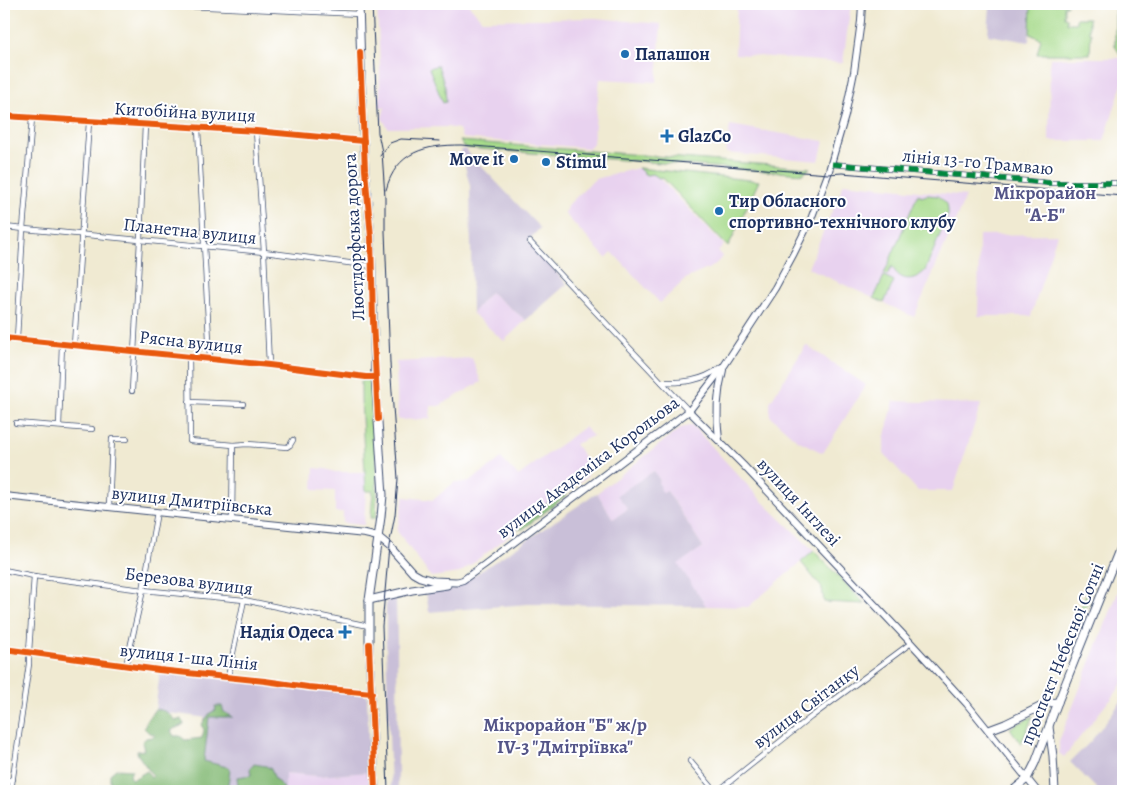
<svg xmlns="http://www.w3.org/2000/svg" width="1127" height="795" viewBox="0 0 1127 795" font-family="Alegreya,serif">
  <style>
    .built { fill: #e8d2ef }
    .industrial { fill: #c9bfd8 }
    .green { fill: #a6da8a; stroke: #608474 }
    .forest { fill: #84ba76; stroke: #50746a }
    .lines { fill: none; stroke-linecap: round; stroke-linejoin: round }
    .street-casing { stroke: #3b4b6f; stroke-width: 6 }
    .secondary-casing { stroke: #3b4b6f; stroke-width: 8 }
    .primary-casing { stroke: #3b4b6f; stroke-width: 9 }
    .street { stroke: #fff; stroke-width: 4.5 }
    .secondary { stroke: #fff; stroke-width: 6 }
    .primary { stroke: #fff; stroke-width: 7 }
    .tram { stroke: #1b2f5e; stroke-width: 1 }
    .quiet { stroke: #00873e; stroke-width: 5; stroke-dasharray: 10 5; stroke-linecap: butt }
    .cycleway-casing { stroke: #fff; stroke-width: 9 }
    .cycleway { stroke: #e8590c; stroke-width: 6 }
    .poi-dot { fill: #1f6fb2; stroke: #fff; stroke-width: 2 }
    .labels { text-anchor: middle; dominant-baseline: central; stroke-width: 4; stroke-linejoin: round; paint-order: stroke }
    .poi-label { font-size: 18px; font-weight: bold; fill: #1b2f5e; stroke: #fff; text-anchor: start }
    .street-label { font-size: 18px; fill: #1b2f5e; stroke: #fff }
    .neighbourhood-label { font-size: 19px; font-weight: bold; fill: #545588; stroke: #fff }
  </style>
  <rect width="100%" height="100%" fill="#fff"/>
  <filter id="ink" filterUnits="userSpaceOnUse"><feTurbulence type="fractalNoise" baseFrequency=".02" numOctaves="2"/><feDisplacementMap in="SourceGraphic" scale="10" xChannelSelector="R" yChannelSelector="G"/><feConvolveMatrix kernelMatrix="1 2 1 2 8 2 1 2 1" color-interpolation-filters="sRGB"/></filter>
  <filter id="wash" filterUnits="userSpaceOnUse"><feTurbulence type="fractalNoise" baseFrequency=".0096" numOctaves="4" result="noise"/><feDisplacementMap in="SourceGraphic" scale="20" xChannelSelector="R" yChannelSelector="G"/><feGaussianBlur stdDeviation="1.12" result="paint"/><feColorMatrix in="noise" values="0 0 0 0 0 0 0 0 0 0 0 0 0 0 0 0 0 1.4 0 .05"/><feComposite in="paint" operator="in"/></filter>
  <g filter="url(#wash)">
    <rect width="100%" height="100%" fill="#f0ead2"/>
    <g class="built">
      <path d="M377 4H468L482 20 595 18 661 24 657 82 600 79 593 143 589 148 462 138 459 129 447 127 388 128 382 118 385 107H380V65Z"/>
      <path d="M737 4H851L843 63 735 54Z"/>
      <path d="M1050 58H1123V81L1104 141H1049Z"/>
      <path d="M730 125 824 141 819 161 726 153Z"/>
      <path d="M638 168 646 175 653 174 659 178 724 245 718 251 723 257 712 267 687 278 660 303 612 252 606 258 564 213 567 210 568 205 595 179Z"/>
      <path d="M844 183 966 196 914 317 808 268Z"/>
      <path d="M1057 234 1031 316H978L979 235Z"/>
      <path d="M490 292 526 320 504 341 472 313Z"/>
      <path d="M806 345 866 385 823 453 797 440 770 416V402Z"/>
      <path d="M472 358 481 382 439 406H431L430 419 398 420 396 362Z"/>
      <path d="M894 401 981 404 953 491H918L884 454V439Z"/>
      <path d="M692 425 763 502 814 551 748 607 706 606 677 564 703 547 667 491 663 493 659 488 658 482 660 481 654 471 618 495 628 509 613 519 597 493 681 428Z"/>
      <path d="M584 427 593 436 575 444 584 457 585 468 588 476 460 573 431 577 397 531 404 497 433 500 455 482 466 483 489 468 501 458 518 476Z"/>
      <path d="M314 468 326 469 335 472H365L366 491 364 525 343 523V512H335V491L313 490Z"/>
      <path d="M1121 585 1123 586V682L1111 700 1108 702 1064 757 1059 753V741Z"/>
      <path d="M369 772 370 791H285V773L318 776Z"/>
    </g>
    <g class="industrial">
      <path d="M990 4H1031L1029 42 988 35Z"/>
      <path d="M465 149 540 228 528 241 567 284 526 320 490 292 472 313 470 186 461 150Z"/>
      <path d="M654 471 660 481 658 483 661 487 660 488 663 493 667 491 703 547 678 564 706 606 528 604 429 612 426 593 454 589 597 493 613 519 628 509 617 495Z"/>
      <path d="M396 598 397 642 398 791H391L386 647V601Z"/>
      <path d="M160 672 367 694 369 772 318 776 285 773V791H224L227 771 202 768 207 718 155 711Z"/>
      <path d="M1123 699V791H1099L1070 762 1091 741Z"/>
    </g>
    <g class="green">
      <path d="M1031 4H1067V6H1064V17L1067 18V23H1076V18H1089V32L1091 33 1090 54H1037L1041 39 1030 34Z"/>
      <path d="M1115 8H1123V54H1120L1115 46Z"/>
      <path d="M438 65 445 87 446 102 443 103 429 68Z"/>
      <path d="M460 141 810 168 803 174 467 148 463 146Z"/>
      <path d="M638 168 759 181 728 247 662 177 659 178 653 174 646 175Z"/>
      <path d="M918 194 921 196V197L927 195 938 196 943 200 947 204 948 210V215L925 271C912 283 899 281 892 266L887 275 884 274Z"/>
      <path d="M884 276 894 281 884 303 874 298Z"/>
      <path d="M373 380 377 492 376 518H371L373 491H366L361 399V381Z"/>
      <path d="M814 551 865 604 824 602 822 588 801 562Z"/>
      <path d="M1087 592 1090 594V596L1067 653 1064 655 1063 654Z"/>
      <path d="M1033 716 1021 744 1010 728Z"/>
    </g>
    <g class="forest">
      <path d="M564 491 566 493V496L523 529H518V525L521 523 562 492Z"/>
      <path d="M215 706H222L224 712 233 717H209L204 761 227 767C228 767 229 768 230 769 230 770 228 787 227 788 226 790 225 790 224 791H205L199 790 198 791H165L159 790 157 791H135L133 790 129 791H101L113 784H110V774L116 769 132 770 130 775 132 780 147 771 151 778 153 776 138 755 137 751 144 750 142 742 146 738 153 737 155 735 148 732 144 728 146 722 155 709C165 710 170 713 175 721L181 719 184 724C179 728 175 727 171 731L174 736H180L185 740 202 738 204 730 202 724 210 713 216 710Z"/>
      <path d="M254 764 266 766 271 769 275 779 283 787 284 791H243L244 789 238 786 237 777 251 775 250 769Z"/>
    </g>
  </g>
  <g filter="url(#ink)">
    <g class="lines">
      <defs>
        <g id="street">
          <path d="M144 4 359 14"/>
          <path d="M4 116 256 131 364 141"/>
          <path d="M198 128 210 359"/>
          <path d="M256 131 264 252 269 365"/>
          <path d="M832 164 1049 183H1123"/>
          <path d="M4 227 264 252 372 266"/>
          <path d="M530 242 589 305 689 411"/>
          <path d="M4 338 269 365 366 377H375"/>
          <path d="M17 339 23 229 32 118"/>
          <path d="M74 345 89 122"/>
          <path d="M189 356 190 441 233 445 232 519"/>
          <path d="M662 382C684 383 702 381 720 368"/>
          <path d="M132 391 140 240 145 125"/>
          <path d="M189 402 243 404"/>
          <path d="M16 423 92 429"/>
          <path d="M59 426 62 344"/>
          <path d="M233 445 247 444 287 447 290 445 293 440"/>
          <path d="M109 507 112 439H127"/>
          <path d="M4 570 34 576 143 590 244 600 369 626"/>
          <path d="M4 649 159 670 265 681 308 687 372 693"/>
          <path d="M126 666 143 590 157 512"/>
          <path d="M228 677 244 600"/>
          <path d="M690 761 715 791"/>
          <path d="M4 782 13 779"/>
          <path d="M4 785 10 791"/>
          <path d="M11 791 29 664V652L34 576"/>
          <path d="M718 791 811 717 911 643"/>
        </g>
        <g id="secondary">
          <path d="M689 411 743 465 911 643 967 704 1037 791"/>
          <path d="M719 440C716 416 717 393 723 370"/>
          <path d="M4 496 365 534 378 537"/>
          <path d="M456 582 463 580 484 565 689 411 724 366 775 288 794 253 811 219 828 174 845 116 854 72 861 21 862 4"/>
        </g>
        <g id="primary">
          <path d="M359 4 363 128 365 170 371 237 375 377 383 495 381 517 369 600V644L375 791"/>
          <path d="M378 537 389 546 413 573 420 577 434 581 456 582"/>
          <path d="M369 600 412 590 447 585"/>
          <path d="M1049 727 1053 756 1055 791"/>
          <path d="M989 730 1005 724 1048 703 1058 702"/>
          <path d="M1012 791 1027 779 1035 763 1058 702 1123 540"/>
        </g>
      </defs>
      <use href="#street" class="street-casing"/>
      <use href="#secondary" class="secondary-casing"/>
      <use href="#primary" class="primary-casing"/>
      <use href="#street" class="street"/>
      <use href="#secondary" class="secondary"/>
      <use href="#primary" class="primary"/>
      <g class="tram">
        <path d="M372 4 378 133 382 152 385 197V231L390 363 398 479 395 515 389 546 382 626 388 791"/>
        <path d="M380 156 390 143 401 139 440 141"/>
        <path d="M386 190C396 151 426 145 461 145L828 174 842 173 1123 196"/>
      </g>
      <path class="quiet" d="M832 164 1049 183H1123"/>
      <defs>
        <g id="cycleway">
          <path d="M360 52 365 170 371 237 373 321 378 419"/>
          <path d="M4 116 256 131 364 141"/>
          <path d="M4 338 269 365 366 377H375"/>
          <path d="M369 644 375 791"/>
          <path d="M4 649 159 670 265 681 308 687 372 693"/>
        </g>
      </defs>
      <use href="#cycleway" class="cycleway-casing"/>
      <use href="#cycleway" class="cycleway"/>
    </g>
  </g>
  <g class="poi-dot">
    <circle cx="625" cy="54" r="5"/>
    <path d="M664.5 128.5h5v5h5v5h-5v5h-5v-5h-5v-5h5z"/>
    <circle cx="514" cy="159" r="5"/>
    <circle cx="546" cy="162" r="5"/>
    <circle cx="719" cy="211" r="5"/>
    <path d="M342.5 624.5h5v5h5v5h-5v5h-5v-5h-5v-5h5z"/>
  </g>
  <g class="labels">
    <g class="poi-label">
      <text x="635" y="54">Папашон</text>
      <text x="678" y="136">GlazCo</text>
      <text x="504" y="159" text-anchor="end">Move it</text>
      <text x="556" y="162">Stimul</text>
      <text x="729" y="201">Тир Обласного<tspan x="729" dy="21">спортивно-технічного клубу</tspan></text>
      <text x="334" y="632" text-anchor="end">Надія Одеса</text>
    </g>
    <g class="street-label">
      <text transform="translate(185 112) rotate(3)">Китобійна вулиця</text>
      <text transform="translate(978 162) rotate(5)">лінія 13-го Трамваю</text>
      <text transform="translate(190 231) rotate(6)">Планетна вулиця</text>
      <text transform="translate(354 237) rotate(-93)">Люстдорфська дорога</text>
      <text transform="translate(191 342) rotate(6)">Рясна вулиця</text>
      <text transform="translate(588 467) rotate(-37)">вулиця Академіка Корольова</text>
      <text transform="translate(192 501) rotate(6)">вулиця Дмитріївська</text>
      <text transform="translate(799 502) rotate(47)">вулиця Інглезі</text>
      <text transform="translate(189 581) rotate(7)">Березова вулиця</text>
      <text transform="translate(1062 654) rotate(-68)">проспект Небесної Сотні</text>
      <text transform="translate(189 657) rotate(6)">вулиця 1-ша Лінія</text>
      <text transform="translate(806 706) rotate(-37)">вулиця Світанку</text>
    </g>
    <g class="neighbourhood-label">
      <text x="1045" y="193">Мікрорайон<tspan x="1045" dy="22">"А-Б"</tspan></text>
      <text x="565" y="725">Мікрорайон "Б" ж/р<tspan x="565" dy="22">IV-3 "Дмітріївка"</tspan></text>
    </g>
  </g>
  <rect width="1127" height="795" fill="none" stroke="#fff" stroke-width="20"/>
</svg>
